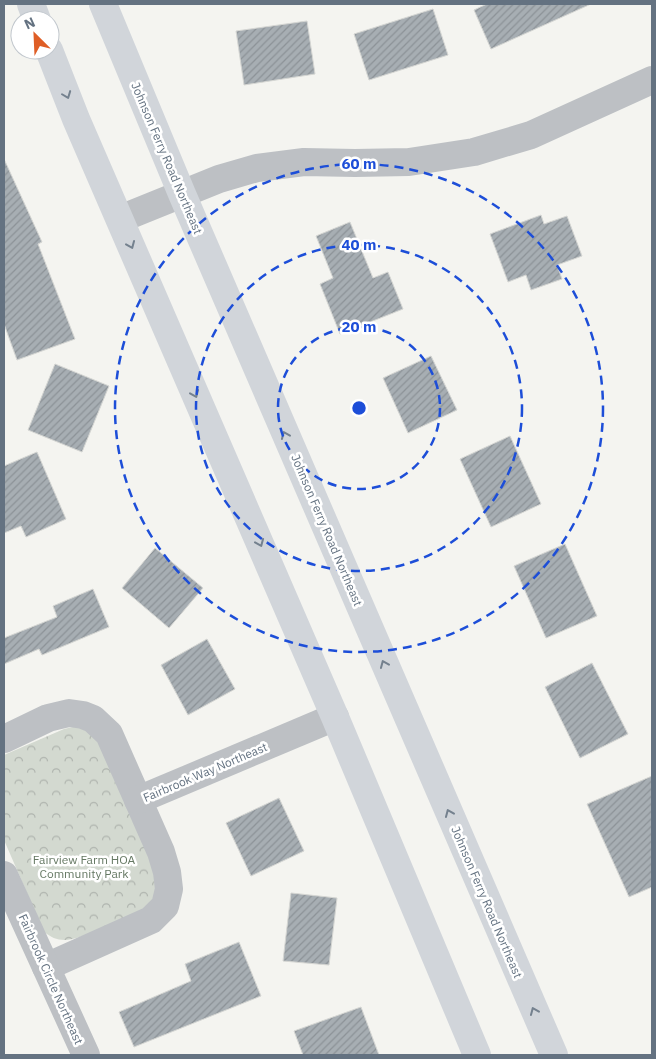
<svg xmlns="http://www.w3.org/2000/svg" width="656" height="1059" viewBox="0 0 656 1059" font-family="'IBM Plex Sans',sans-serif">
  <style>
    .park { fill: url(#park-crowns) }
    .building { fill: url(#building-hatch); stroke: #d5d6d3 }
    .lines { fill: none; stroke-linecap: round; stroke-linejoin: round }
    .minor { stroke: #bdc0c4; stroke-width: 28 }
    .major { stroke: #d1d5da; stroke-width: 28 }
    .oneway { stroke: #74818e }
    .ring { fill: none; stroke: #1d4ed8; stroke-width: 2.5; stroke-dasharray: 9 6 }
    .labels { text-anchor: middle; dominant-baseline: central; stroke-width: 5; stroke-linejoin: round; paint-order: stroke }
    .street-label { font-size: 12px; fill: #647281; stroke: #fff }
    .park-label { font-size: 12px; fill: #657863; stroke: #fff }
    .centre { fill: #1d4ed8; stroke: #fff; stroke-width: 2.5 }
    .ring-label { font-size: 15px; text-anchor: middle; font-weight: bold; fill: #1d4ed8; stroke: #fff; stroke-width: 5; stroke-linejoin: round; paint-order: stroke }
  </style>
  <defs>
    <pattern id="park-crowns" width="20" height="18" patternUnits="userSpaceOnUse" patternTransform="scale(1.25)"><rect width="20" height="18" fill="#d3d9d0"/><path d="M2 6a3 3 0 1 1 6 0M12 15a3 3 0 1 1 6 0" fill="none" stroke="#afb4ae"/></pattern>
    <pattern id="building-hatch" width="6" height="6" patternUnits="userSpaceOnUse" patternTransform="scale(1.25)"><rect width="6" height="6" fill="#a7aeb3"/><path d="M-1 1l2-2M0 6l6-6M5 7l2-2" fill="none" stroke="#8c9297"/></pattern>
  </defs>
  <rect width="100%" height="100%" fill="#f4f4f0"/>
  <path class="park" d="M77 726 86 729 97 739 151 857 155 873 156 897C154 899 151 903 148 905 137 916 80 940 65 940 56 940 51 937 44 932L4 840V755L64 729Z"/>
  <g class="building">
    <path d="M487 4H591L491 49 474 10Z"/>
    <path d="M433 9 448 55 369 80 354 34Z"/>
    <path d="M307 21 315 74 244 85 236 31Z"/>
    <path d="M4 159 42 242 38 244 75 339 17 360 4 324Z"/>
    <path d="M541 215 544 224 567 216 582 256 557 265 562 279 531 290 526 275 508 282 490 234Z"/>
    <path d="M350 222 373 278 388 272 403 309 340 334 320 284 333 278 316 236Z"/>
    <path d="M431 356 457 410 408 433 383 378Z"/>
    <path d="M55 364 109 386 82 452 28 430Z"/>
    <path d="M510 436 541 504 491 527 460 459Z"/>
    <path d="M37 452 66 519 26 537 21 526 4 533V466Z"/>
    <path d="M565 544 597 616 546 638 514 566Z"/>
    <path d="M155 548 203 588 169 628 122 588Z"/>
    <path d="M93 589 109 627 42 655 39 649 4 664V638L57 617 53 606Z"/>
    <path d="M207 639 235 689 188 715 161 665Z"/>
    <path d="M592 663 628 734 580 758 545 687Z"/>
    <path d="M652 776V887L629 897 587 804Z"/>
    <path d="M279 798 304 851 251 876 226 823Z"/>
    <path d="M291 893 337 898 329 965 283 961Z"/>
    <path d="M239 942 261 996 134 1047 119 1012 191 981 185 964Z"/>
    <path d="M361 1007 379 1055H303L294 1031Z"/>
  </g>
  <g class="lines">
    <g class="minor">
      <path d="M120 219 219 179 257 168 304 162 355 163 409 162 474 152 531 135 652 80"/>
      <path d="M4 739 48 718 69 713 83 715 93 719 109 734 161 852 167 872 169 889 165 906 151 920 46 967"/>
      <path d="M138 800 335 717"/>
      <path d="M4 875 86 1055"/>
    </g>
    <g class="major">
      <path d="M31 4 37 20"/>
      <path d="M103 4 182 194 554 1055"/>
      <path d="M49 50 76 119 335 717 477 1055"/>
    </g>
  </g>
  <defs><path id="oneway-chevron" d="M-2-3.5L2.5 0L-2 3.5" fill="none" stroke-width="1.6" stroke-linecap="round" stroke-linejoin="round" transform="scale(1.25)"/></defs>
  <g class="oneway">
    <use href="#oneway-chevron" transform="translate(67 95) rotate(69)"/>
    <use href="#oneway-chevron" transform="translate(131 245) rotate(67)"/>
    <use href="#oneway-chevron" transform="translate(195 394) rotate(67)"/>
    <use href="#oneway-chevron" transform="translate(285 435) rotate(-113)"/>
    <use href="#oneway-chevron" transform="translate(260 543) rotate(67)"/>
    <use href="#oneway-chevron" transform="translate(384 664) rotate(-113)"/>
    <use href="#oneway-chevron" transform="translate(449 813) rotate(-113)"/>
    <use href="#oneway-chevron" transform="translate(534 1011) rotate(-113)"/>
  </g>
  <g class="ring">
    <circle cx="359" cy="408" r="81"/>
    <circle cx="359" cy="408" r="163"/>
    <circle cx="359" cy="408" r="244"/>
  </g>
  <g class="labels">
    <g class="street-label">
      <text transform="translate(167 158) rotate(67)">Johnson Ferry Road Northeast</text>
      <text transform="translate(327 530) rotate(67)">Johnson Ferry Road Northeast</text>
      <text transform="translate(205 772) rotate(-23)">Fairbrook Way Northeast</text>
      <text transform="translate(487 902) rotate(67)">Johnson Ferry Road Northeast</text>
      <text transform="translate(51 979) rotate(66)">Fairbrook Circle Northeast</text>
    </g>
    <g class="park-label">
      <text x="84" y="859">Fairview Farm HOA<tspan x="84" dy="14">Community Park</tspan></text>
    </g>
  </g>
  <circle cx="359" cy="408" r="8" class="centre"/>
  <g class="ring-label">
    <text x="359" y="169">60 m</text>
    <text x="359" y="250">40 m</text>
    <text x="359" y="332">20 m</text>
  </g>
  <rect width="656" height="1059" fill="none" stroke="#647281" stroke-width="10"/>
  <g transform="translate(35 35) rotate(336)"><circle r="24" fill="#ffffff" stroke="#c1c7cd"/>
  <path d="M0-4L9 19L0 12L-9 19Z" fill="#df5e26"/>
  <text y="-8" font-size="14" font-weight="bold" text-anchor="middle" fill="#647281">N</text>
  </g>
</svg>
